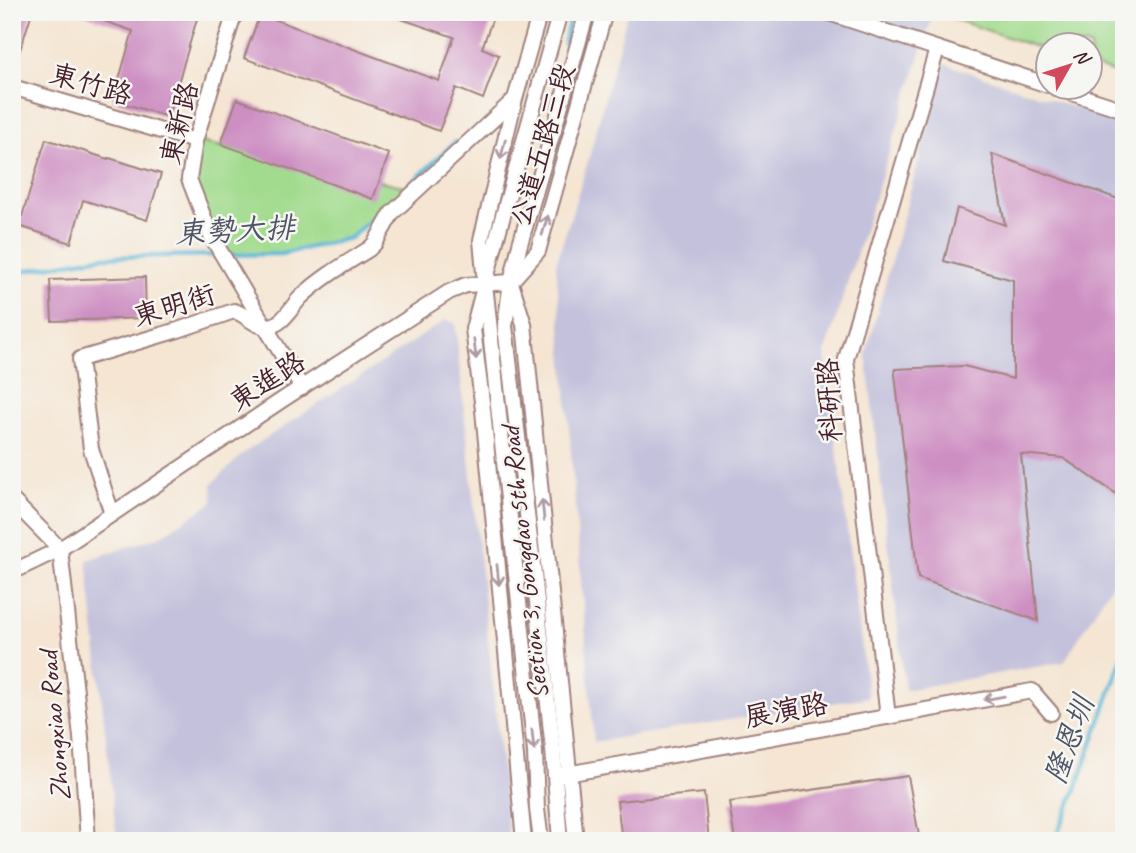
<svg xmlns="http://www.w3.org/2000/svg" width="1136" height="853" viewBox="0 0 1136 853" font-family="Caveat,'LXGW WenKai TC',sans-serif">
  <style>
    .industrial { fill: #c3c1db }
    .green { fill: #a2db8e; stroke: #767d5c; stroke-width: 2 }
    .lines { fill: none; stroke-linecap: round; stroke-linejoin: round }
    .stream { stroke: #58b6d6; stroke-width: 4.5 }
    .building { fill: #cd8ec2 }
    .minor-casing { stroke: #a0827e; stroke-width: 18 }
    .minor { stroke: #fff; stroke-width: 14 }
    .oneway { stroke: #ae9aa0 }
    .labels { text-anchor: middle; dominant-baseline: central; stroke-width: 5; stroke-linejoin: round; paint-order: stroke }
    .street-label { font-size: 28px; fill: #4a1f2b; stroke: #f6f6f2 }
    .water-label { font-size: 30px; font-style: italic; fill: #4f5467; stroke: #f6f6f2 }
  </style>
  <rect width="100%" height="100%" fill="#f6f6f2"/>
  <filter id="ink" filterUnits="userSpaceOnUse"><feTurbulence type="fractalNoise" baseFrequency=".0143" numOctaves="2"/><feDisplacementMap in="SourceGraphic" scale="14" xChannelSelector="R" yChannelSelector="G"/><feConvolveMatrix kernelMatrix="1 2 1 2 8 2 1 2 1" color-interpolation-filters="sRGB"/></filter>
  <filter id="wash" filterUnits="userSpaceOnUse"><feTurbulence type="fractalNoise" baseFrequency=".00686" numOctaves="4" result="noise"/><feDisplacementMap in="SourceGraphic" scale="28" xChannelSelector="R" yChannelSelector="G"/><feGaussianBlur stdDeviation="1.57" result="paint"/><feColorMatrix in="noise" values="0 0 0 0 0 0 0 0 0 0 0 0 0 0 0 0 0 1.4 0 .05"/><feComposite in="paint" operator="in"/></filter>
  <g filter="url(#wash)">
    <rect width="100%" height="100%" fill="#f5e5d2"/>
    <g class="industrial">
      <path d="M628 12H934L825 353 868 697 594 742 556 264 588 161Z"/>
      <path d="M945 64 1124 124V564L1064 662 905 690 866 354Z"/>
      <path d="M446 320 455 323 509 841H117L87 560 161 536 213 502 212 484 245 452Z"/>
    </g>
    <g class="green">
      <path d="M946 12H1124V76L1091 65 1090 46H1048V51L945 16Z"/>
      <path d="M195 141 408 187 350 238 282 254 223 255 189 179Z"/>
    </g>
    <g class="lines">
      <g class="stream">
        <path d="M564 43 572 12"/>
        <path d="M226 255 282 254 350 238 408 187 455 142"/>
        <path d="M23 271 101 257 217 255"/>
        <path d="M1054 841 1075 792 1124 653"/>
      </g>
    </g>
    <g id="blocks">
      <g class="building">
        <path d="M12 12H32L15 66H12Z"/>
        <path d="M84 12H199L168 117 113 100 133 31 83 14Z"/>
        <path d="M387 12H495L482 48 499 55 483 99 456 88 439 131 244 58 260 14 439 81 454 37 387 14Z"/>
        <path d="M237 99 389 154 373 199 221 144Z"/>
        <path d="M46 139 108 159 109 158 161 174 147 220 83 200 71 243 19 226Z"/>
        <path d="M992 154 1124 201V499L1063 458 1021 454 1038 621 918 578 895 374V369L964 366 1013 379V280L944 261 957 208 1005 225Z"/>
        <path d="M145 277 146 318 52 321 50 280Z"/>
        <path d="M908 776 920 841H735L729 802Z"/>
        <path d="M704 793 709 841H622L617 801Z"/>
      </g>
    </g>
  </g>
  <g filter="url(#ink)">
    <use href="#blocks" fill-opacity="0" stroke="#a0827e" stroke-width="2"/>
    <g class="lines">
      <defs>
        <g id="minor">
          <path d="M235 12 195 141 189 179 211 236 302 388"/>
          <path d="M826 12 1048 85"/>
          <path d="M12 87 195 141"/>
          <path d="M1056 88 1124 110"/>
          <path d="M484 273 481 240 515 99 540 12"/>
          <path d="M514 278 538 251 605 12"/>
          <path d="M512 286 524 324 576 841"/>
          <path d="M486 293 535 752 537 809 541 841"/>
          <path d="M12 500 60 549 81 737 88 841"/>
          <path d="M112 514 91 449 80 359 178 330 234 311C246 314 255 328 269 326 284 324 291 307 301 297 321 278 345 264 369 249L375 243 392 213 514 100"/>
          <path d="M12 572 60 549 282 400 449 292 466 285 511 282"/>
          <path d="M888 717 846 359 937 49"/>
          <path d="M561 775 1032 691 1051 713"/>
          <path d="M524 841 483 410 473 329 497 237 560 12"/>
          <path d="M560 841 553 750 533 565 505 326 511 282 520 244 556 122 587 12"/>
        </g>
      </defs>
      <use href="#minor" class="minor-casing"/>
      <use href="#minor" class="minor"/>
    </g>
    <defs><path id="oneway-shaft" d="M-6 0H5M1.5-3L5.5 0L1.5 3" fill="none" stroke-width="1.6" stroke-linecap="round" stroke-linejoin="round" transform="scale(1.75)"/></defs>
    <g class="oneway">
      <use href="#oneway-shaft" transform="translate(503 149) rotate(104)"/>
      <use href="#oneway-shaft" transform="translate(545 225) rotate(-74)"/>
      <use href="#oneway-shaft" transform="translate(475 349) rotate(83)"/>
      <use href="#oneway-shaft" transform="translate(543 510) rotate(-96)"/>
      <use href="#oneway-shaft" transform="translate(498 575) rotate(84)"/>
      <use href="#oneway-shaft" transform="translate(994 698) rotate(170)"/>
      <use href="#oneway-shaft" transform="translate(533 740) rotate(84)"/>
    </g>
  </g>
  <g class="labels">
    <g class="street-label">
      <text transform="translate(91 84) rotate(16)">東竹路</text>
      <text transform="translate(179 123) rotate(-77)">東新路</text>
      <text transform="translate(542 145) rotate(-74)">公道五路三段</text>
      <text transform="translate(174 305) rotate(-17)">東明街</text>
      <text transform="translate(267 381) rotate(-33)">東進路</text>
      <text transform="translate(829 400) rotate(-93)">科研路</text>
      <text transform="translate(524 563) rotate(-96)">Section 3, Gongdao 5th Road</text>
      <text transform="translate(786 710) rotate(-10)">展演路</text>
      <text transform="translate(54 726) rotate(-95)">Zhongxiao Road</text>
    </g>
    <g class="water-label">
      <text transform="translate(235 230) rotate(-3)">東勢大排</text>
      <text transform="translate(1069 740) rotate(-70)">隆恩圳</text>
    </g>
  </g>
  <rect width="1136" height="853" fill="none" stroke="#f6f6f2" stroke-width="42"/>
  <g transform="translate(1069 66) rotate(51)"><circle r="33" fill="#f6f6f2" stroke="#b1a0a2" stroke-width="2"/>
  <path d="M0-5L12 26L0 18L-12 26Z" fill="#d1495b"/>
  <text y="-10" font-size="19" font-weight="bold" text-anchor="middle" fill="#4a1f2b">N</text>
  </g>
</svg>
